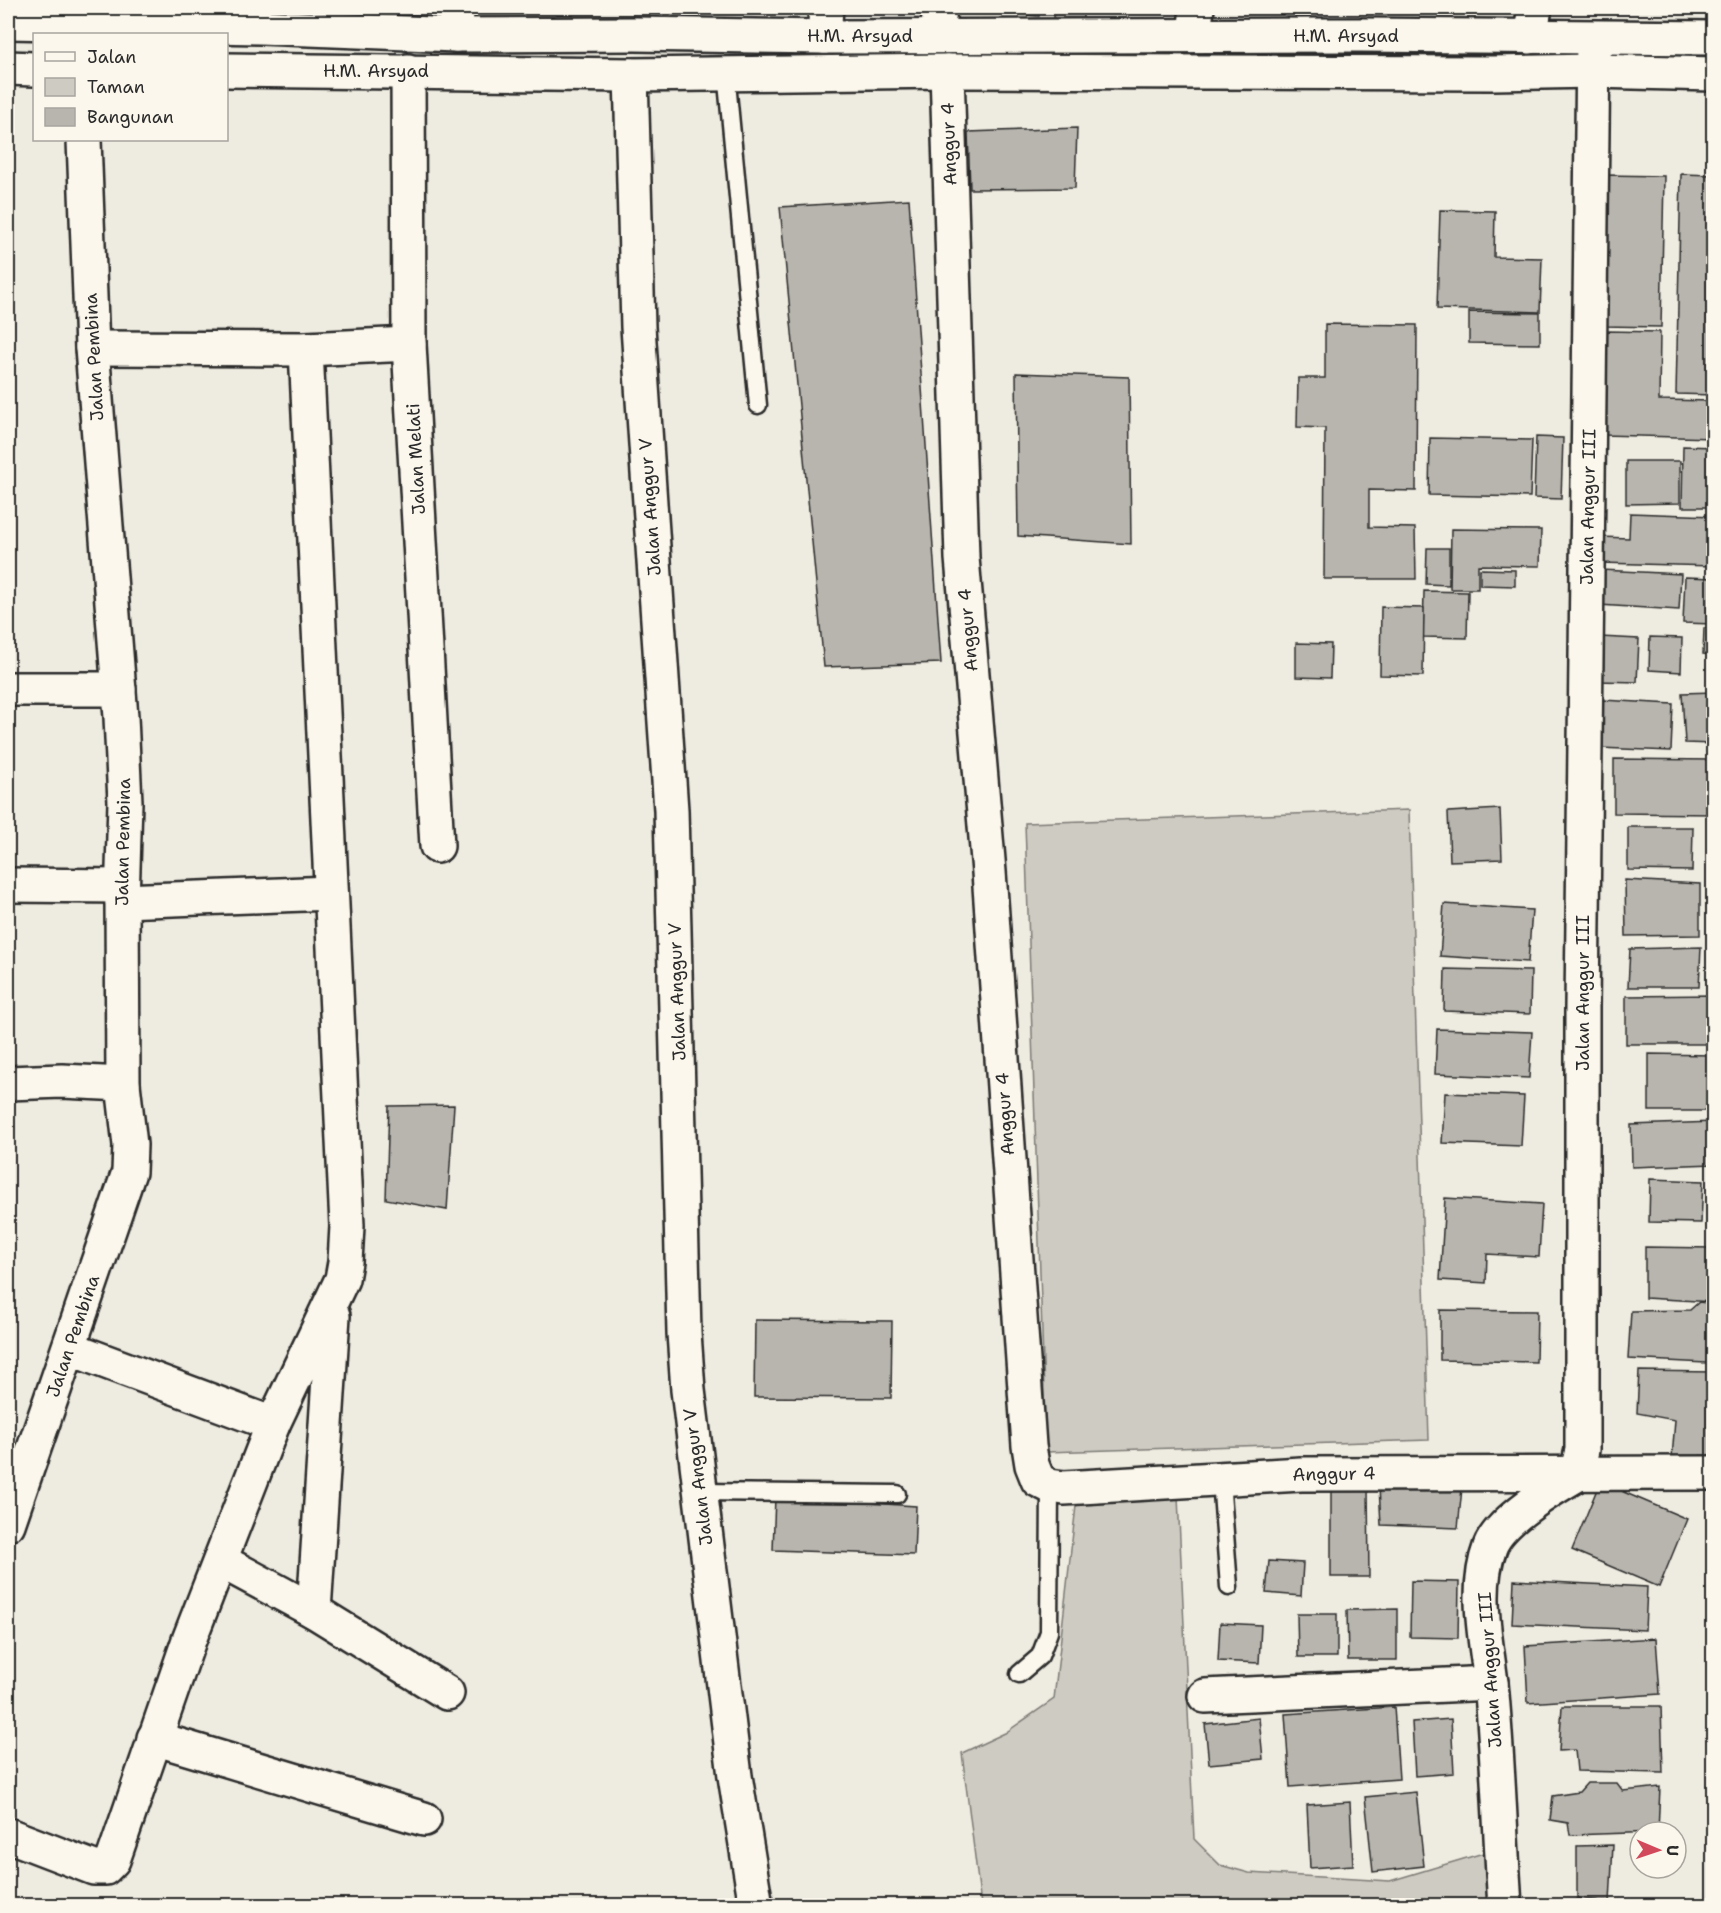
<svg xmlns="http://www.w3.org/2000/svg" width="1721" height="1913" viewBox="0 0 1721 1913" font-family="'Shantell Sans',sans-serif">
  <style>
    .green { fill: #cecbc2; stroke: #7c7b76; stroke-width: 1.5 }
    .building { fill: #b8b5ae; stroke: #2b2b2b; stroke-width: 1.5 }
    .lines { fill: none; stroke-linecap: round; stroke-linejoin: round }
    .lane-casing { stroke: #2b2b2b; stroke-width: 21 }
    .street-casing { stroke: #2b2b2b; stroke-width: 38 }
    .secondary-casing { stroke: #2b2b2b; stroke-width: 38 }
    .lane { stroke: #fbf7ec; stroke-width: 16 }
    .street { stroke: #fbf7ec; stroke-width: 33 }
    .secondary { stroke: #fbf7ec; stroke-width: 33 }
    .labels { text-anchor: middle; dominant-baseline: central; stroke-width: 4.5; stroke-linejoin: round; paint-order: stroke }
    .street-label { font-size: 18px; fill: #2b2b2b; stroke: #fbf7ec }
  </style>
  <rect width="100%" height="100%" fill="#eeebe0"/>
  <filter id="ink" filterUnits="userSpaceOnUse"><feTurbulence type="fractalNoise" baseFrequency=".0167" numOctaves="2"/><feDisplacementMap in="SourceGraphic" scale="12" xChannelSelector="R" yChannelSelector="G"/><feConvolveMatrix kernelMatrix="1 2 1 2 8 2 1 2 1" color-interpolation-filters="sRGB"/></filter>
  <g filter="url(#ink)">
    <g class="green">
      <path d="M1409 810 1429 1440 1046 1452 1025 823Z"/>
      <path d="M1077 1497H1178L1194 1839 1220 1865 1249 1873 1390 1881 1490 1851 1492 1905H981L962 1753 1005 1733 1054 1699Z"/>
    </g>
    <g class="building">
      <path d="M948 8H1040L1039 16 948 10Z"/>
      <path d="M1054 8H1083V23L1054 24Z"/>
      <path d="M1077 128 1075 188 970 189 968 132Z"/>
      <path d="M1681 174 1714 175V395L1676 394Z"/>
      <path d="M1605 175 1664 176 1661 327 1603 326Z"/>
      <path d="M909 199 941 663 824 667 780 207Z"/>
      <path d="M1440 210 1495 211 1494 257 1542 258 1540 312 1437 309Z"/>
      <path d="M1469 312 1540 313V344L1469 343Z"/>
      <path d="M1325 324 1417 325 1416 491 1369 490V527L1415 528 1416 579H1324L1325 428 1297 427 1298 378H1325Z"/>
      <path d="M1606 331 1660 332 1659 400 1714 401V438L1603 435Z"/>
      <path d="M1016 373 1129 377 1131 544 1018 536Z"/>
      <path d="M1536 437 1563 438 1561 499 1534 498Z"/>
      <path d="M1430 438 1532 440 1530 497 1429 495Z"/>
      <path d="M1683 446 1714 447V507H1682Z"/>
      <path d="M1626 461H1680V503L1626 504Z"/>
      <path d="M1630 513 1714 516V566L1600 563V537L1629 538Z"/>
      <path d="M1451 529 1541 530 1540 566 1478 565V589H1450Z"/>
      <path d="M1427 548H1449V585L1426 584Z"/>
      <path d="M1480 569 1515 570V586L1480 585Z"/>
      <path d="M1601 570 1681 574 1679 610 1599 605Z"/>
      <path d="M1685 577 1714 578V624L1683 623Z"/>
      <path d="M1424 591 1468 592 1467 638 1423 637Z"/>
      <path d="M1381 607 1424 608 1423 676 1380 675Z"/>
      <path d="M1704 628 1714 629V655L1703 654Z"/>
      <path d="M1600 637 1639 639 1637 682 1598 681Z"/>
      <path d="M1650 637 1682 638 1681 672 1649 670Z"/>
      <path d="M1296 643 1331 644 1330 678 1296 677Z"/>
      <path d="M1714 692V744L1685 743 1682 693Z"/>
      <path d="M1602 700 1673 704 1671 751 1599 748Z"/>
      <path d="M1614 759 1714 760V814L1614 813Z"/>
      <path d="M1500 809 1502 859 1450 861 1448 812Z"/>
      <path d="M1628 827H1693L1692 871 1628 870Z"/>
      <path d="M1625 880 1700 884V935L1626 936Z"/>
      <path d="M1444 904 1532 910 1528 962 1440 956Z"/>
      <path d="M1701 947 1699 987H1628L1630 949Z"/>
      <path d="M1445 969 1531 971 1530 1014 1444 1011Z"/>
      <path d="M1714 995V1044H1626V996Z"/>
      <path d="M1437 1029 1532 1032 1529 1078 1435 1074Z"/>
      <path d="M1649 1054 1714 1055V1111H1649Z"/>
      <path d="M1445 1093 1524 1096 1521 1146 1442 1143Z"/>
      <path d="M454 1105 447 1210 386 1199 389 1106Z"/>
      <path d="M1714 1122V1164L1632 1167 1631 1125Z"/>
      <path d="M1650 1179 1703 1181 1701 1223 1649 1222Z"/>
      <path d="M1445 1198 1542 1204 1539 1257 1487 1254 1486 1283 1440 1280Z"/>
      <path d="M1645 1247 1714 1248V1302L1645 1298Z"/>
      <path d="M1699 1302 1714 1304V1355L1706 1363 1628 1359 1631 1311 1690 1310Z"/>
      <path d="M1440 1310 1537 1311 1536 1362 1440 1360Z"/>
      <path d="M755 1320 892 1321 891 1398 754 1397Z"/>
      <path d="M1639 1371 1714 1372V1461L1672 1458 1675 1420 1637 1413Z"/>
      <path d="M1600 1482 1687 1519 1659 1587 1572 1550Z"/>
      <path d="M1379 1486 1462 1488 1458 1528 1381 1525Z"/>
      <path d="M1331 1487H1368L1369 1577H1331Z"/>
      <path d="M775 1497 916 1506 914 1555 773 1550Z"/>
      <path d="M1269 1561 1303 1563 1301 1596 1266 1593Z"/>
      <path d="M1514 1580 1647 1587 1645 1630 1512 1624Z"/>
      <path d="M1411 1581 1459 1582 1458 1638 1410 1637Z"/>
      <path d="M1397 1609V1660H1348L1347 1610Z"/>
      <path d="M1297 1614H1337V1657H1298Z"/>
      <path d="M1220 1623 1261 1625 1259 1663 1218 1661Z"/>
      <path d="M1656 1638 1660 1694 1528 1703 1525 1646Z"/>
      <path d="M1562 1706H1661L1663 1773 1577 1771 1575 1750 1559 1751Z"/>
      <path d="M1394 1707 1399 1779 1290 1787 1285 1714Z"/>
      <path d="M1259 1718 1263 1759 1209 1764 1205 1724Z"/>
      <path d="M1451 1719 1454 1773 1415 1776 1412 1722Z"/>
      <path d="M1587 1783H1617L1623 1791 1660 1787 1658 1832 1570 1835 1568 1823 1550 1820 1553 1796 1579 1792Z"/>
      <path d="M1416 1792 1424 1866 1373 1872 1365 1797Z"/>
      <path d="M1350 1802 1353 1865 1310 1868 1307 1805Z"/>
      <path d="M1613 1845 1610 1902 1577 1898V1846Z"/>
    </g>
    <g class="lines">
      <defs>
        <g id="lane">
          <path d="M726 72 758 405"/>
          <path d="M1221 1479 1229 1587"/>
          <path d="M700 1492 897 1494"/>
          <path d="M1019 1674 1040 1656 1049 1632 1050 1486"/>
        </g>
        <g id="street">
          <path d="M456 35 457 8"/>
          <path d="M1194 35 1197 8"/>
          <path d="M937 36 940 8"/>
          <path d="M824 37 826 8"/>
          <path d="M1530 37 1535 8"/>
          <path d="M408 71 409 344 437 846"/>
          <path d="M947 71 962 558 989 872 1029 1446 1032 1465 1038 1480 1050 1486 1064 1488 1301 1474 1714 1473"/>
          <path d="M631 75 638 327 671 810 684 1333 688 1390 735 1776 756 1906"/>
          <path d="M92 348 306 349 409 344"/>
          <path d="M8 689H119"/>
          <path d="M8 885 122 886"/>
          <path d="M122 901 331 893"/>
          <path d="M8 1083 62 1081 123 1084"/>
          <path d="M69 1348 273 1424"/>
          <path d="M8 1524 129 1172 130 1145 123 1084 122 901 125 802 121 717 92 348 84 140"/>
          <path d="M221 1561 314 1611 447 1693"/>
          <path d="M314 1611 333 1316"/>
          <path d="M1205 1696 1491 1683"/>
          <path d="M154 1738 424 1819"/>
          <path d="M8 1835 94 1868H105L113 1860 189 1640 273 1424 342 1279 345 1262 347 1226 306 349"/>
          <path d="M1505 1906C1500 1831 1498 1756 1491 1683 1486 1639 1474 1590 1490 1547 1500 1520 1552 1489 1576 1475L1582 1450V1008L1593 42"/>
        </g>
        <g id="secondary">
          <path d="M8 22 260 27 456 35 635 34 824 37 1361 35 1714 38"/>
          <path d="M8 68 34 69"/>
          <path d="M226 70 631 75 947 71 1493 73 1593 71 1714 74"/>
        </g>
      </defs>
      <use href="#lane" class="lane-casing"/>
      <use href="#street" class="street-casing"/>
      <use href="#secondary" class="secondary-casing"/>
      <use href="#lane" class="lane"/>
      <use href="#street" class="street"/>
      <use href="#secondary" class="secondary"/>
    </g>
  </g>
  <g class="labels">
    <g class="street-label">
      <text x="860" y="36">H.M. Arsyad</text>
      <text x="1346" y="36">H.M. Arsyad</text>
      <text x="376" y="71">H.M. Arsyad</text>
      <text transform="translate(949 144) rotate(-92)">Anggur 4</text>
      <text transform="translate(94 357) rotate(-93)">Jalan Pembina</text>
      <text transform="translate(416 459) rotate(-93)">Jalan Melati</text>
      <text transform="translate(650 507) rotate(-94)">Jalan Anggur V</text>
      <text transform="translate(1588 507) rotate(-89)">Jalan Anggur III</text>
      <text transform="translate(968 630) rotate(-95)">Anggur 4</text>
      <text transform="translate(123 842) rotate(-89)">Jalan Pembina</text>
      <text transform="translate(677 992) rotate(-92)">Jalan Anggur V</text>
      <text transform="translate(1583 993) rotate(-90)">Jalan Anggur III</text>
      <text transform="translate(1005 1114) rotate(-94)">Anggur 4</text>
      <text transform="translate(73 1336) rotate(-71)">Jalan Pembina</text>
      <text transform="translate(1334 1474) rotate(-1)">Anggur 4</text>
      <text transform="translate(698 1477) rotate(-97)">Jalan Anggur V</text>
      <text transform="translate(1490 1670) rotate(-94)">Jalan Anggur III</text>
    </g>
  </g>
  <rect width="1721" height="1913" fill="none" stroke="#fbf7ec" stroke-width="30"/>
  <rect x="15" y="15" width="1691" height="1883" fill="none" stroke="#2b2b2b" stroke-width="2" filter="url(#ink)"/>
  <rect x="33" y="33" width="195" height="108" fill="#fbf7ec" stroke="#a8a59f" stroke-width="1.5"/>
  <rect x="45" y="52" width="30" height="9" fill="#fbf7ec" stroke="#a8a59f" stroke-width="1.5"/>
  <text x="87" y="63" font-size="18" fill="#2b2b2b">Jalan</text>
  <rect x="45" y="78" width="30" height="18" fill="#cecbc2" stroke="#a8a59f" stroke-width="1.5"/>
  <text x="87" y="93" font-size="18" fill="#2b2b2b">Taman</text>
  <rect x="45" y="108" width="30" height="18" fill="#b8b5ae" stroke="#a8a59f" stroke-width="1.5"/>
  <text x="87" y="123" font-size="18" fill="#2b2b2b">Bangunan</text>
  <g transform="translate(1658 1850) rotate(92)"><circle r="28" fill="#fbf7ec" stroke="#a8a59f" stroke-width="1.5"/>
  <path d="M0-4.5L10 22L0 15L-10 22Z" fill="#d1495b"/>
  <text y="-9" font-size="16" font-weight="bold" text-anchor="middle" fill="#2b2b2b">U</text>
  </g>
</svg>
